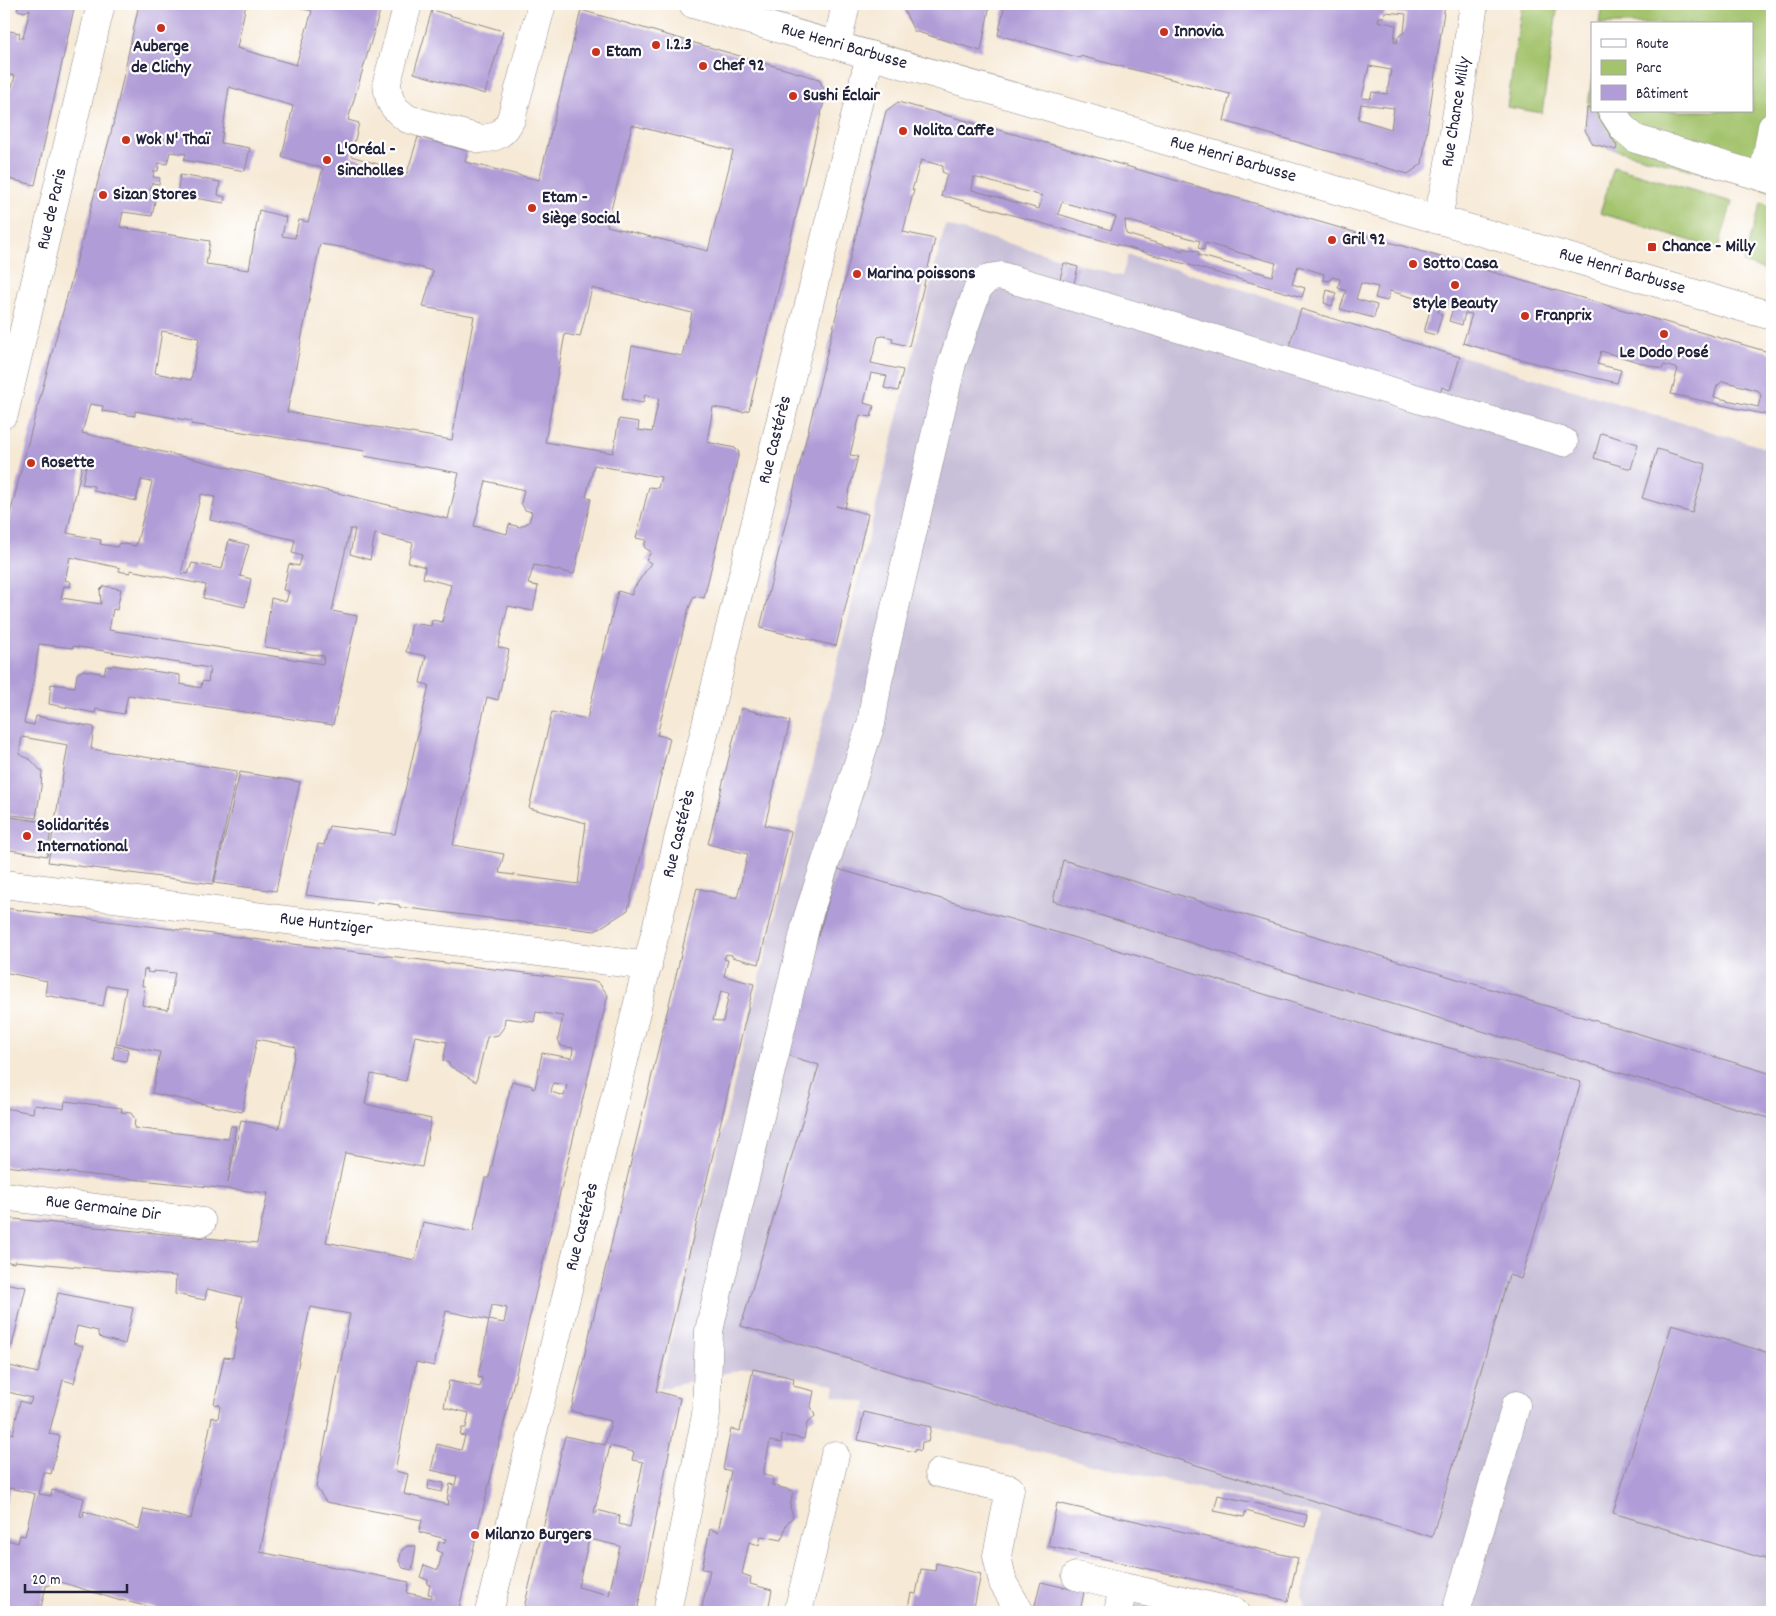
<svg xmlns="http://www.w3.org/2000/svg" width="1776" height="1616" viewBox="0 0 1776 1616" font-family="Dekko,sans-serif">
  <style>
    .industrial { fill: #c8bfd8 }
    .green { fill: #a3c36c; stroke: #627254 }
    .building { fill: #b09cd7; fill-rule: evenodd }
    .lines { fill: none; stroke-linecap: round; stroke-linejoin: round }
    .minor-casing { stroke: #8c8688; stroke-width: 29 }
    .minor { stroke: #fff; stroke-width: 28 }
    .poi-dot { fill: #c8321e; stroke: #fff; stroke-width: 2 }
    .labels { text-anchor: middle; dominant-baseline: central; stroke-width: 4.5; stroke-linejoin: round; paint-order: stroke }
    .poi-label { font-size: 18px; font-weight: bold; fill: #22223b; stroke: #fff; text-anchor: start }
    .street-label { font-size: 18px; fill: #22223b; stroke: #fff }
  </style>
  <rect width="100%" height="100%" fill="#fff"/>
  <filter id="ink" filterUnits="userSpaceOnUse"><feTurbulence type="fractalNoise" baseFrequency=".02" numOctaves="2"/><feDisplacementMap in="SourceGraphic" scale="10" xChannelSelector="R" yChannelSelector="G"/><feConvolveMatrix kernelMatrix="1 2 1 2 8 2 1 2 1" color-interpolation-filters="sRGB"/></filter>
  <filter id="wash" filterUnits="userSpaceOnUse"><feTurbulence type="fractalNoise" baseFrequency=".0096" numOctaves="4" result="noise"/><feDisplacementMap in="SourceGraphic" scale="20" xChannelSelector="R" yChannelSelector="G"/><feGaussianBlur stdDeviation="1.12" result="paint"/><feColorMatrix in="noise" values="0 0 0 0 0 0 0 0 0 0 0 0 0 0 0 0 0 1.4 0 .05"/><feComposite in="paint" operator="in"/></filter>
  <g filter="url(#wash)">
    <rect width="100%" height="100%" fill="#f6e9d5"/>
    <path class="industrial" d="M945 225 1122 276 1128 255 1772 450V1612H1306L1302 1596 1320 1515 1038 1452 865 1411 867 1403 833 1395 835 1385 752 1367 659 1389Z"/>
    <g class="green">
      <path d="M1522 4H1558L1542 113 1507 107Z"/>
      <path d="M1602 4H1772V191L1593 144 1585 130 1592 74V111H1752V24H1599Z"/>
      <path d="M1614 167 1732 202 1718 249 1600 213Z"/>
      <path d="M1761 203 1772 206V272L1743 263Z"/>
    </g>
    <g id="blocks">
      <g class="building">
        <path d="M19 4H75L35 185 4 178V127L6 119 4 118V88L11 90 15 76 4 74V30L20 33 19 38H23L30 9 25 12 17 10Z"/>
        <path d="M139 4H246L237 48 296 65 312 11 287 4H382L348 120 359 123 351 156 407 173 418 137 468 151 465 162 539 180 581 10 819 79 826 93 749 410 743 412 713 407 707 442 735 448 739 452 704 598 694 596 689 608 657 735 670 738 628 910 595 931 399 907V905L378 902V904L306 895 318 844 324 845 329 826 395 834 429 685 420 683 426 656 406 652 412 623 431 626 432 620 442 622 451 585 423 578 425 567 408 562 413 543 375 534 370 560 350 554 355 529H350L332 611 357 616 333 725 128 695 124 714 96 709 95 713 49 704 51 684 75 687 77 674 83 670 104 674 106 666 112 667V665L180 675V684L201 688 202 681 208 682 210 668 73 646V648L39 644 34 678 24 723 34 725 36 716 94 727 91 749 237 771 213 884 48 862 68 745 22 737 19 754 31 760 42 772 41 787 36 818 4 814V538L30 435 113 125ZM229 87 293 106 282 157 323 168 308 222 299 220 295 238 282 236 286 217 259 210 249 270 206 264 210 241 120 227 123 212 152 216 157 191 150 190 152 183 159 184 160 178 153 177 154 171H158L159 163 167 164 170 152 186 154 184 160 245 171 250 148 221 143ZM632 125 733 151 708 251 607 226ZM320 244 346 248 433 271 423 307 474 316 452 440 287 412ZM592 288 692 313 682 356 632 346 622 399 643 403 645 395 659 398 652 432 638 430 639 422 619 419 613 453 545 442 565 334 580 337ZM162 331 199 338 191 380 155 373ZM90 404 103 406 102 411 135 416V411L192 421 191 424 365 451 364 456 459 473 448 519 82 433ZM594 465 661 477 658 488 649 487 636 538 646 540 644 547 651 552 646 560 651 563 632 591V595L618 591 587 719 552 712 529 808 586 823 578 884 499 873 504 854 453 845 487 697 498 700 509 650 498 647 508 606 533 611 538 586 528 584 534 565 574 574 591 499 586 497ZM82 466 86 467 82 484 94 486V491L136 501 141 480 152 482 136 546 119 543 117 547 100 544 101 540 67 533ZM486 481 524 490 521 503 525 510 532 512 529 522 520 527 509 524 507 534 474 526ZM201 494 215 497 210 520 295 540 292 553 302 556 299 566 289 564 283 590 289 591 286 602 271 598 265 647 324 656 323 664 109 630 113 609 117 610 121 589 104 586 100 590 101 604 61 598 64 586 70 587 71 582 65 580 70 557 120 568 119 571 123 572 130 573V570L206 585 203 598 245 607 251 579 240 576 249 545 229 540 222 569 192 563 188 574 181 573Z"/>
        <path d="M901 4H964L970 5V4H990L981 51 914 31Z"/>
        <path d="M1005 4H1234L1251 8 1252 4H1445L1422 164 1408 174 1224 121 1230 94 1080 56V58L998 35ZM1385 12 1406 14 1404 32 1398 37 1397 43 1394 41 1396 25 1378 21 1379 17H1384ZM1369 66 1391 70 1387 94 1372 92 1370 99 1362 98ZM1361 104 1394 108 1391 129 1358 119Z"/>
        <path d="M432 10 503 31 485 94 414 73Z"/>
        <path d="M898 102 1057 146 1772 353V416L1671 394 1678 369 1664 365 1662 369 1601 351 1597 364 1621 370 1617 383 1541 365 1463 343 1472 314 1465 313 1462 325 1449 321 1453 308 1440 305 1438 312 1442 315 1436 335 1424 332 1432 303 1390 291 1387 301 1375 298 1378 287 1361 283 1356 299 1377 305 1374 318 1340 309 1346 291 1338 288 1340 279 1332 277 1330 281 1323 280 1324 274 1298 266 1292 284 1305 288 1302 297 949 197H945L941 196 947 174 942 172 943 166 921 160 912 190H914L903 232 935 239 909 346 892 342 893 338 883 336 878 337 871 363 903 370 898 391 884 388 887 376 871 373 864 403 874 406 871 417 860 415 850 455 858 456 845 508 836 506 868 514 836 646 760 628 886 111ZM974 177 1042 196 1039 209 972 190ZM1062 202 1116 217 1111 230 1058 214ZM1125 220 1200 241 1198 248 1204 250 1205 243 1276 263 1272 276 1198 255 1199 252 1184 248 1183 251 1126 234ZM1723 381 1759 391 1761 396 1758 407 1714 397 1717 386Z"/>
        <path d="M1587 108 1592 109V111H1595L1617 146 1616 150 1593 144 1585 130Z"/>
        <path d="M180 175 220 182 218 195 225 197 224 203 177 195Z"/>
        <path d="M1064 263 1078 267 1072 291 1058 287Z"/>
        <path d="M1327 290 1336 293 1332 306 1324 303Z"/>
        <path d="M1301 309 1460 357 1450 390 1442 387 1438 399 1287 353Z"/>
        <path d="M1601 433 1638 444 1631 469 1594 458Z"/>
        <path d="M1657 449 1706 464 1692 513 1642 498Z"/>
        <path d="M741 708 790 721 765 825 791 832 759 964 732 957V955L726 954 724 959 728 960 724 976 754 984 656 1391 680 1398 637 1612H523L565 1436 605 1445 611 1421 571 1411 697 888 737 898 748 854 708 844ZM721 991 729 993 723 1022 713 1020ZM610 1446 634 1452 632 1460 643 1462 630 1527 619 1524 620 1516 597 1510V1513H594ZM589 1539 620 1546 609 1595 578 1587Z"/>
        <path d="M240 772 300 782 276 891 214 883Z"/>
        <path d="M4 816 52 823 47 856 4 849Z"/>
        <path d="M1063 860 1772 1074V1119L1053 901Z"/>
        <path d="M838 869 1162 963 1392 1033 1581 1082 1521 1279 1509 1275 1432 1537 741 1326 819 1065 783 1054Z"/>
        <path d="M4 908 598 982 608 995 458 1612H268L249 1608V1612H170L121 1600V1601L54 1580 50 1585 46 1586 40 1612H4V1539L18 1543 20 1535 25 1536 35 1494 10 1488 4 1508V1432L13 1434 20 1401 30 1404 32 1398 4 1391V1347L9 1352 6 1365 38 1373 58 1293 133 1308 125 1344 101 1338 98 1335V1331L77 1326 73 1343 83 1346 74 1383 63 1380 49 1434 60 1436 51 1474 44 1472 39 1494 51 1496 52 1490 84 1498 80 1516 83 1517 84 1511 139 1529 144 1509 191 1519 212 1417 218 1419 220 1405 214 1404 224 1357 233 1358 238 1328H236L242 1297 207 1289 205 1300 175 1294 176 1276 14 1261V1263L4 1261V1218L257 1243 268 1193 4 1166V1108L33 1113 34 1105 64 1109 65 1101 122 1108 121 1112 131 1113 135 1119 134 1128 228 1139 231 1126H236L228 1183 241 1120 279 1128 296 1047 257 1039 242 1112 152 1093 160 1052 116 1044 126 988 107 985 103 1006 45 995 47 981 4 972ZM148 969 147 972 153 973V971L175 973 168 1010 142 1005 145 986H142L144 970ZM536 1012 563 1016 558 1039 561 1046 573 1048 572 1058 542 1053 535 1088 532 1089V1086L512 1081 489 1178H485L473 1232 423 1222 415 1260 326 1242 345 1153 422 1167 431 1119 365 1104 371 1074 406 1081 415 1036 447 1042 443 1061 449 1063 450 1066 476 1082 487 1037 498 1035 504 1027 505 1018 534 1022ZM553 1083 567 1085 564 1096 551 1092ZM492 1305 507 1308 504 1323 489 1320 478 1377 482 1378 480 1387 449 1381 444 1407 469 1413 466 1428H462L460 1435 465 1436 461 1450 437 1444 431 1470 457 1476 455 1485 450 1484 447 1500H449L448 1505 404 1494 408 1474 395 1471 416 1362 434 1366 446 1311 489 1320ZM310 1307 350 1314 316 1487 326 1502 422 1520 419 1532 446 1539 444 1543 439 1542 437 1551 442 1553 438 1570 424 1565 420 1577 428 1580 427 1584 430 1585 428 1594 432 1595V1598L407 1593 409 1582 260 1552Z"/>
        <path d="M115 1046 128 1049 126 1061 113 1059Z"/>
        <path d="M4 1283 26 1287 12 1346 4 1345Z"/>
        <path d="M1672 1324 1772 1354V1561L1613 1513Z"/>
        <path d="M753 1369 794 1378 793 1386 814 1391 811 1406 815 1416 807 1423 804 1439 782 1435 781 1443 770 1441 763 1475 773 1477 772 1485 793 1491 790 1507 793 1517 786 1524 782 1540 761 1536 759 1545 749 1542 742 1574 751 1577 750 1584 772 1590 769 1605 771 1612H701L710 1570 702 1569 710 1529 718 1532 731 1471 723 1469 731 1429 740 1431Z"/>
        <path d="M864 1412 931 1427 928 1442H922L921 1451 915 1449V1452L858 1440Z"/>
        <path d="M429 1480 444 1483 442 1492 428 1489Z"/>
        <path d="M1218 1495 1307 1515 1305 1527 1246 1511 1244 1517 1214 1511Z"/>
        <path d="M1057 1503 1298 1558 1288 1601 1048 1546Z"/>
        <path d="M407 1546H416L412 1570 403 1568 399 1561 402 1550Z"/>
        <path d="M936 1563 981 1574 973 1612H907L911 1593 916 1594 921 1569 935 1571Z"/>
        <path d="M1041 1582 1084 1592 1080 1612H1033Z"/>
        <path d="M1130 1603 1170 1611 1169 1612H1128Z"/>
      </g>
    </g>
  </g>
  <g filter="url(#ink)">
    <use href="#blocks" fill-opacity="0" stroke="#8c8688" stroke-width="1"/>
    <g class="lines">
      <defs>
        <g id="minor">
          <path d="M408 4 387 82C388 101 392 108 408 119L480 139C496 138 504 134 511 119L542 4"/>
          <path d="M693 4 1772 316"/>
          <path d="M837 45 846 4"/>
          <path d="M1612 111 1623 128 1636 139 1763 177"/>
          <path d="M1772 127 1763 177 1772 180"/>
          <path d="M1437 220 1446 182 1474 4"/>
          <path d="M4 414 101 4"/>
          <path d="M4 884 648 966"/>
          <path d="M4 1196 202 1222"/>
          <path d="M939 1473 1010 1489 997 1556 1003 1583 1020 1612"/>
          <path d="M1076 1576 1123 1587"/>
          <path d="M489 1612 870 55"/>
          <path d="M667 1612 706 1415 709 1331 715 1304 808 916 871 724 878 681 952 363 978 288 988 278 1001 276 1564 442"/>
          <path d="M798 1612 835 1455"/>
          <path d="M1118 1612 1123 1587 1235 1612"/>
          <path d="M1456 1612 1516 1405"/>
        </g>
      </defs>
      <use href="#minor" class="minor-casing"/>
      <use href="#minor" class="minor"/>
    </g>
  </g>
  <g class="poi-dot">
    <circle cx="161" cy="28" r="5"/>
    <circle cx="1164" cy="32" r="5"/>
    <circle cx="656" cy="45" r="5"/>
    <circle cx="596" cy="52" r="5"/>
    <circle cx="703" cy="66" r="5"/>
    <circle cx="793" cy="96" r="5"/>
    <circle cx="903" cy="131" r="5"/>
    <circle cx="126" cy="140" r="5"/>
    <circle cx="327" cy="160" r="5"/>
    <circle cx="103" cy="195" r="5"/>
    <circle cx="532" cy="208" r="5"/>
    <circle cx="1332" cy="240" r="5"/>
    <rect x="1647" y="242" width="10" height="10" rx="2.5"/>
    <circle cx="1413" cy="264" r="5"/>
    <circle cx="857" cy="274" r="5"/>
    <circle cx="1455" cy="285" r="5"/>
    <circle cx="1525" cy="316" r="5"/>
    <circle cx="1664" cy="334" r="5"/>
    <circle cx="31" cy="463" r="5"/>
    <circle cx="27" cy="836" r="5"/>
    <circle cx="475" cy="1535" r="5"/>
  </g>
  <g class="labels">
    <g class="poi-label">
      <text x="1174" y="32">Innovia</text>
      <text x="666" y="45">1.2.3</text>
      <text x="161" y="47" text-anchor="middle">Auberge<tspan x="161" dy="21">de Clichy</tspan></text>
      <text x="606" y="52">Etam</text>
      <text x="713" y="66">Chef 92</text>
      <text x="803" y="96">Sushi Éclair</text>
      <text x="913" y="131">Nolita Caffe</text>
      <text x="136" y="140">Wok N' Thaï</text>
      <text x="337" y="150">L'Oréal -<tspan x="337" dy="21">Sincholles</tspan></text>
      <text x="113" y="195">Sizan Stores</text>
      <text x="542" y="198">Etam -<tspan x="542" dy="21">Siège Social</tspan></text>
      <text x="1342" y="240">Gril 92</text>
      <text x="1662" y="247">Chance - Milly</text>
      <text x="1423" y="264">Sotto Casa</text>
      <text x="867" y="274">Marina poissons</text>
      <text x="1455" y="304" text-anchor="middle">Style Beauty</text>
      <text x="1535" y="316">Franprix</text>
      <text x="1664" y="353" text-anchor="middle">Le Dodo Posé</text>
      <text x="41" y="463">Rosette</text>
      <text x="37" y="826">Solidarités<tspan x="37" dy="21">International</tspan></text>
      <text x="485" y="1535">Milanzo Burgers</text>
    </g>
    <g class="street-label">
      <text transform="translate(844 47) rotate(16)">Rue Henri Barbusse</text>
      <text transform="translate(1457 112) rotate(-81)">Rue Chance Milly</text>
      <text transform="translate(1233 160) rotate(16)">Rue Henri Barbusse</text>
      <text transform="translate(53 209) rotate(-77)">Rue de Paris</text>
      <text transform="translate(1622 272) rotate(16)">Rue Henri Barbusse</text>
      <text transform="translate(776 440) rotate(-76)">Rue Castérès</text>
      <text transform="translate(680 834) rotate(-76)">Rue Castérès</text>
      <text transform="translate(326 925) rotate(7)">Rue Huntziger</text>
      <text transform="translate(103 1209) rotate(7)">Rue Germaine Dir</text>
      <text transform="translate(583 1227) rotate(-76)">Rue Castérès</text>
    </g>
  </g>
  <rect width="1776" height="1616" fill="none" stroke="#fff" stroke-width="20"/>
  <rect x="1591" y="22" width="162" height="90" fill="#ffffff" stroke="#a7a7b1"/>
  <rect x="1601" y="39" width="25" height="8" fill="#ffffff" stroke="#a7a7b1"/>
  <text x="1636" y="48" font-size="15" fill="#22223b">Route</text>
  <rect x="1601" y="60" width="25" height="15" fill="#a3c36c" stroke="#a7a7b1"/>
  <text x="1636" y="72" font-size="15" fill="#22223b">Parc</text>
  <rect x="1601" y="85" width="25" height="15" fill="#b09cd7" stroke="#a7a7b1"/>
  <text x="1636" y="98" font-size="15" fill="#22223b">Bâtiment</text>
  <path d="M25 1584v8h102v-8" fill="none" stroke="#22223b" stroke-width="2.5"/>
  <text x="32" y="1584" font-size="15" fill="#22223b" stroke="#ffffff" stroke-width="4" paint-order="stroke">20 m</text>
</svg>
